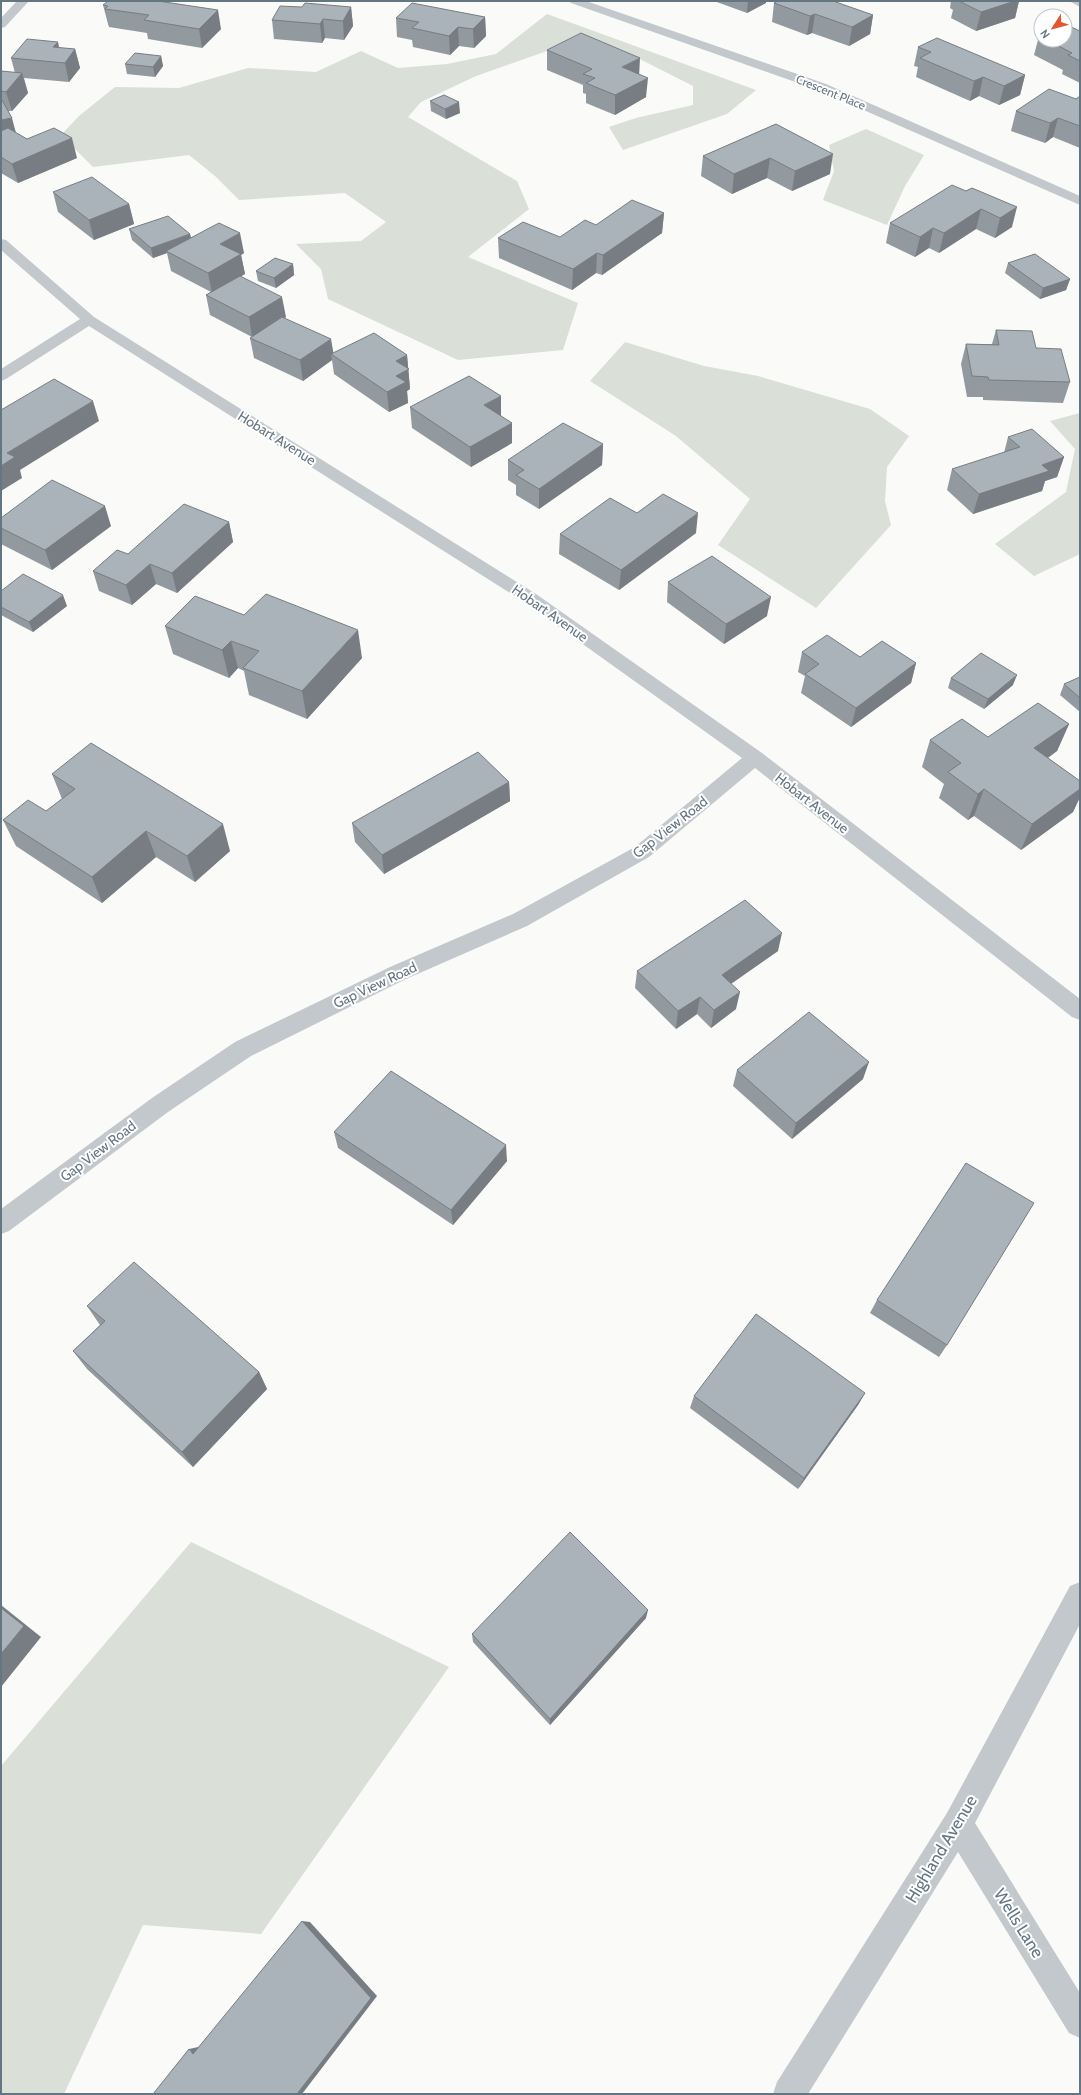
<svg xmlns="http://www.w3.org/2000/svg" width="1081" height="2095" viewBox="0 0 1081 2095" font-family="Cabin,sans-serif">
  <style>
    .green { fill: #dadfd7 }
    .lines { fill: none; stroke-linecap: round; stroke-linejoin: round }
    .minor { fill: #c3c8cc; fill-rule: evenodd }
    .wall { fill: #929a9f }
    .shaded-wall { fill: #777d82 }
    .building { fill: #aab3b9; stroke: #777d82 }
    .labels { text-anchor: middle; dominant-baseline: central; stroke-width: 4; stroke-linejoin: round; paint-order: stroke }
    .far-street-label { font-size: 12px; fill: #657683; stroke: #fff }
    .street-label { font-size: 14px; fill: #657683; stroke: #fff }
    .near-street-label { font-size: 17px; fill: #657683; stroke: #fff }
  </style>
  <rect width="100%" height="100%" fill="#fafaf8"/>
  <g class="green">
    <path d="M547 14 756 90 727 114 623 150 609 127 636 118 693 105V86L620 49 564 45 476 76 421 102 408 117 517 181 529 209 468 257 578 303 563 350 458 360 328 299 321 269 296 244 361 241 386 222 345 193 239 200 215 176 189 155 93 167 61 135 79 116 115 87 179 88 248 68 316 72 361 51 398 68 447 64 496 54Z"/>
    <path d="M866 129 924 155 905 186 887 225 823 200 834 171 829 145Z"/>
    <path d="M625 342 704 366 758 376 870 409 909 436 887 467 885 501 891 525 816 608 718 545 750 499 676 436 590 381Z"/>
    <path d="M1080 413V554L1034 576 995 544 1066 492 1075 449 1050 421Z"/>
    <path d="M191 1542 449 1667 261 1934 143 1925 64 2094H1V1766Z"/>
  </g>
  <g class="lines">
    <g class="minor">
      <path d="M17 1H29L5 27 1 28V18Z"/>
      <path d="M569 1H586L826 84 1080 196V205L818 90 571 3Z"/>
      <path d="M1069 1H1080V7Z"/>
      <path d="M1 239 6 240 94 317 536 594 762 753 1080 999V1020L1072 1017 755 768 649 857 527 926 406 979 251 1056 168 1112 9 1231 1 1234V1209L152 1098 235 1042 390 967 513 914 635 847 742 758 524 602 89 326 6 379 1 381V369L80 319 1 250Z"/>
      <path d="M1080 1582V1624L975 1823 1080 1993V2038L1069 2033 958 1852 808 2094H773L777 2082 947 1813 1070 1586Z"/>
    </g>
  </g>
  <g class="wall">
    <path d="M714 1H766V3L747 13Z"/>
    <path d="M951 1H1019L1015 18 976 31 951 18 953 10 950 8Z"/>
    <path d="M774 3 873 15 870 34 849 46 812 33 807 35 772 22Z"/>
    <path d="M103 5 221 29 202 48 148 39 147 33 109 27 108 24Z"/>
    <path d="M302 7H351L353 26 344 40 325 38 322 43 274 39 272 20Z"/>
    <path d="M485 17 486 36 474 48 459 46 450 55 413 47 412 40 397 37 396 18Z"/>
    <path d="M1080 31V83L1062 74 1063 70 1034 55 1039 36H1041V40H1065Z"/>
    <path d="M918 47 1025 75 1020 95 999 105 979 96 970 101 916 77 918 67 914 66Z"/>
    <path d="M59 48 75 49 80 68 69 82 24 78 28 93 12 111H8L16 133 27 139 77 158 18 183 1 173V71L15 73 11 58Z"/>
    <path d="M547 50 639 74 646 97 615 115 586 103V94L583 93V85L547 70Z"/>
    <path d="M161 56 163 66 155 77 127 74 125 64Z"/>
    <path d="M1080 96V148L1053 137 1045 143 1011 131 1016 111 1076 99Z"/>
    <path d="M430 101 460 113 446 119 431 111Z"/>
    <path d="M776 124 830 174 792 191 767 178 732 194 701 176 703 156Z"/>
    <path d="M972 188 1012 227 995 238 976 229 939 253 929 248 915 257 886 243 890 223 966 191Z"/>
    <path d="M53 192 129 204 134 224 94 240 58 212Z"/>
    <path d="M664 213 662 233 602 275 596 273 572 290 499 258 498 238 560 237 596 225Z"/>
    <path d="M129 229 190 234 191 238 244 253 241 255 245 274 241 276 286 317 284 318 333 353 407 355 410 389 407 391 408 403 389 412 334 374 332 360 303 381 254 358 250 338 252 337 210 315 206 295 211 292 171 271 167 253 153 258 132 240Z"/>
    <path d="M1008 263 1070 279 1066 290 1040 299 1005 273Z"/>
    <path d="M293 264 294 275 276 288 258 281 256 271Z"/>
    <path d="M996 330 1036 348 1070 382 1063 403 983 400V397H967L961 364 966 344H992Z"/>
    <path d="M410 407 501 416 512 423V443L471 467 412 428Z"/>
    <path d="M1008 437 1064 457 1057 477 1045 481 1042 491 973 514 947 490 952 469 1004 453Z"/>
    <path d="M603 444 602 465 539 509 516 495V485L508 480V460Z"/>
    <path d="M637 513 696 533 619 590 559 554 560 534Z"/>
    <path d="M1 518 111 526 52 570 1 544Z"/>
    <path d="M229 522 233 542 177 593 156 584 132 605 99 591 93 571Z"/>
    <path d="M668 582 767 616 724 644 667 602Z"/>
    <path d="M1 591 67 606 33 632 1 615Z"/>
    <path d="M244 615 362 658 307 719 249 695 244 671 238 668 229 678 173 654 165 626Z"/>
    <path d="M802 652 860 657 916 663 911 683 851 727 801 693 805 676 798 672Z"/>
    <path d="M1080 677V712L1060 695 1064 684Z"/>
    <path d="M951 678 1013 685 984 709 948 688Z"/>
    <path d="M1069 724 1057 751 1048 758 1080 781V797L1073 812 1021 850 974 816 968 820 939 798 944 784 922 767 930 740 988 737Z"/>
    <path d="M52 774 230 851 195 882 156 857 102 903 16 846 3 820 46 811 62 799Z"/>
    <path d="M509 782 510 801 384 874 355 842 352 823Z"/>
    <path d="M778 951 731 984 736 1009 711 1028 697 1014 676 1029 635 988 637 971Z"/>
    <path d="M737 1070 863 1079 792 1139 733 1086Z"/>
    <path d="M334 1132 507 1161 453 1225 338 1148Z"/>
    <path d="M877 1300 947 1345 939 1357 870 1313Z"/>
    <path d="M87 1306 259 1372 267 1389 193 1467 87 1369 73 1351 100 1325Z"/>
    <path d="M865 1393 858 1405 798 1489 690 1408 694 1396Z"/>
    <path d="M646 1618 550 1725 473 1642 472 1634Z"/>
  </g>
  <g class="shaded-wall">
    <path d="M748 1H766V3L747 13Z"/>
    <path d="M1015 1H1019L1015 18 976 31 981 12Z"/>
    <path d="M351 7 353 26 344 40 343 21Z"/>
    <path d="M218 10 221 29 202 48 199 29Z"/>
    <path d="M815 14 812 33 807 35 810 16Z"/>
    <path d="M873 15 870 34 849 46 852 27Z"/>
    <path d="M485 17 486 36 474 48 473 29Z"/>
    <path d="M323 19 325 38 322 43 320 24Z"/>
    <path d="M458 27 459 46 450 55 449 36Z"/>
    <path d="M58 42 62 61 53 47Z"/>
    <path d="M75 49 80 68 69 82 65 63Z"/>
    <path d="M161 56 163 66 155 77 153 67Z"/>
    <path d="M640 58 639 77 622 67Z"/>
    <path d="M22 73 28 93 12 111 6 92Z"/>
    <path d="M1025 75 1020 95 999 105 1004 86Z"/>
    <path d="M983 77 979 96 970 101 974 81Z"/>
    <path d="M648 78 646 97 615 115V95Z"/>
    <path d="M459 102 460 113 446 119 445 109Z"/>
    <path d="M12 118 17 137 1 141V120Z"/>
    <path d="M1058 118 1053 137 1045 143 1050 123Z"/>
    <path d="M72 138 77 158 18 183 12 164Z"/>
    <path d="M833 154 830 174 792 191 795 171Z"/>
    <path d="M770 158 767 178 732 194 734 174Z"/>
    <path d="M129 204 134 224 94 240 89 220Z"/>
    <path d="M1017 207 1012 227 995 238 1000 218Z"/>
    <path d="M981 209 976 229 939 253 944 233Z"/>
    <path d="M664 213 662 233 602 275 603 255Z"/>
    <path d="M933 228 929 248 915 257 920 237Z"/>
    <path d="M240 233 244 253 241 255 245 274 212 293 208 273 220 244Z"/>
    <path d="M190 234 192 244 166 251 167 253 153 258 151 248Z"/>
    <path d="M597 253 596 273 572 290 573 269Z"/>
    <path d="M293 264 294 275 276 288 274 278Z"/>
    <path d="M1070 279 1066 290 1040 299 1043 288Z"/>
    <path d="M282 297 286 317 252 337 249 317Z"/>
    <path d="M331 339 334 356 331 354 332 360 303 381 300 360Z"/>
    <path d="M407 355 410 389 407 391 408 403 389 412 387 392 396 361Z"/>
    <path d="M501 396V416L485 425 484 405Z"/>
    <path d="M93 401 99 421 20 470 22 478 1 491V466L7 453Z"/>
    <path d="M512 423V443L471 467 470 447Z"/>
    <path d="M603 444 602 465 539 509V489Z"/>
    <path d="M1064 457 1057 477 1045 481 1042 491 973 514 979 494 1042 465Z"/>
    <path d="M105 506 111 526 52 570 45 550Z"/>
    <path d="M698 513 696 533 619 590 621 570Z"/>
    <path d="M229 522 233 542 177 593 172 573Z"/>
    <path d="M150 564 156 584 132 605 126 585Z"/>
    <path d="M63 595 67 606 33 632 29 622Z"/>
    <path d="M771 597 767 616 724 644 726 624Z"/>
    <path d="M358 630 362 658 307 719 302 691Z"/>
    <path d="M231 641 238 668 229 678 222 650Z"/>
    <path d="M916 663 911 683 851 727 856 708Z"/>
    <path d="M1017 675 1013 685 984 709 988 699Z"/>
    <path d="M1069 724 1057 751 1023 775 1034 748Z"/>
    <path d="M509 782 510 801 384 874 382 855Z"/>
    <path d="M984 789 974 816 968 820 978 794Z"/>
    <path d="M1080 789V797L1073 812 1021 850 1032 824Z"/>
    <path d="M223 824 230 851 195 882 187 856Z"/>
    <path d="M146 831 156 857 102 903 92 877Z"/>
    <path d="M782 933 778 951 719 992 722 975Z"/>
    <path d="M740 992 736 1009 711 1028 714 1010Z"/>
    <path d="M700 997 697 1014 676 1029 678 1011Z"/>
    <path d="M869 1062 863 1079 792 1139 796 1123Z"/>
    <path d="M506 1145 507 1161 453 1225 451 1210Z"/>
    <path d="M259 1372 267 1389 193 1467 182 1452Z"/>
    <path d="M865 1393 858 1405 798 1489 804 1478Z"/>
    <path d="M1 1605 41 1637 1 1687Z"/>
    <path d="M648 1610 646 1618 550 1725V1719Z"/>
    <path d="M302 1921 310 1922 377 1996 302 2094H297Z"/>
    <path d="M203 2046 193 2054 189 2049Z"/>
  </g>
  <g class="building">
    <path d="M108 1H158L218 10 199 29 144 20 149 15 105 9 108 6 103 5Z"/>
    <path d="M778 1H833L873 15 852 27 815 14 810 16 774 3Z"/>
    <path d="M959 1H1015L981 12Z"/>
    <path d="M305 3 351 7 343 21 323 19 320 24 272 20 280 6 302 7Z"/>
    <path d="M412 3 485 17 473 29 458 27 449 36 412 28 419 22 396 18Z"/>
    <path d="M1069 26 1080 31V61L1068 55 1072 53 1047 40H1065V27Z"/>
    <path d="M581 33 640 58 622 67 648 78 615 95 586 83 595 78 583 74 592 69 547 50Z"/>
    <path d="M937 38 1025 75 1004 86 983 77 974 81 920 58 931 52 918 47Z"/>
    <path d="M27 39 58 42 53 47 75 49 65 63 11 58Z"/>
    <path d="M135 53 161 56 153 67 125 64Z"/>
    <path d="M1 71 22 73 6 92 1 91Z"/>
    <path d="M1049 89 1076 99 1080 96V126L1058 118 1050 123 1016 111Z"/>
    <path d="M444 95 459 102 445 109 430 101Z"/>
    <path d="M1 100H2L12 118 1 120Z"/>
    <path d="M776 124 833 154 795 171 770 158 734 174 703 156Z"/>
    <path d="M8 128 27 139 54 128 72 138 12 164 1 157V131Z"/>
    <path d="M92 177 129 204 89 220 53 192Z"/>
    <path d="M952 185 966 191 972 188 1017 207 1000 218 981 209 944 233 933 228 920 237 890 223Z"/>
    <path d="M632 200 664 213 603 255 597 253 573 269 498 238 523 222 560 237 585 220 596 225Z"/>
    <path d="M168 216 190 234 151 248 129 229Z"/>
    <path d="M219 223 240 233 220 244 241 254 208 273 166 251Z"/>
    <path d="M1035 254 1070 279 1043 288 1008 263Z"/>
    <path d="M275 258 293 264 274 278 256 271Z"/>
    <path d="M240 276 282 297 249 317 206 295Z"/>
    <path d="M282 317 331 339 300 360 250 338Z"/>
    <path d="M996 330 1032 331 1036 348 1061 349 1070 382 989 380 988 377 972 376 966 344 999 345Z"/>
    <path d="M374 333 407 355 396 361 409 369 396 376 406 382 387 392 331 354Z"/>
    <path d="M469 376 501 396 484 405 512 423 470 447 410 407Z"/>
    <path d="M54 379 93 401 7 453 15 457 1 466V410Z"/>
    <path d="M563 423 603 444 539 489 516 475 524 470 508 460Z"/>
    <path d="M1032 429 1064 457 1042 465 1049 471 979 494 952 469 1020 447 1008 437Z"/>
    <path d="M52 480 105 506 45 550 1 528V518Z"/>
    <path d="M663 494 698 513 621 570 560 534 610 498 637 513Z"/>
    <path d="M184 504 229 522 172 573 150 564 126 585 93 571 117 550 128 554Z"/>
    <path d="M712 556 771 597 726 624 668 582Z"/>
    <path d="M23 574 63 595 29 622 1 607V591Z"/>
    <path d="M266 594 358 630 302 691 243 668 259 651 231 641 222 650 165 626 195 596 244 615Z"/>
    <path d="M827 635 860 657 882 641 916 663 856 708 805 674 819 664 802 652Z"/>
    <path d="M981 653 1017 675 988 699 951 678Z"/>
    <path d="M1080 677V698L1064 684Z"/>
    <path d="M1038 703 1069 724 1034 748 1080 781V789L1032 824 984 789 978 794 948 772 961 763 930 740 962 719 988 737Z"/>
    <path d="M91 743 223 824 187 856 146 831 92 877 3 820 28 800 46 811 75 789 52 774Z"/>
    <path d="M478 752 509 782 382 855 352 823Z"/>
    <path d="M745 900 782 933 722 975 740 992 714 1010 700 997 678 1011 637 971Z"/>
    <path d="M809 1012 869 1062 796 1123 737 1070Z"/>
    <path d="M391 1071 506 1145 451 1210 334 1132Z"/>
    <path d="M966 1163 1034 1203 947 1345 877 1300Z"/>
    <path d="M134 1262 259 1372 182 1452 73 1351 105 1321 87 1306Z"/>
    <path d="M756 1314 865 1393 804 1478 694 1396Z"/>
    <path d="M570 1532 648 1610 550 1719 472 1634Z"/>
    <path d="M1 1608 24 1626 1 1654Z"/>
    <path d="M302 1921 371 1998 297 2094H153L189 2049 193 2054Z"/>
  </g>
  <g class="labels">
    <g class="far-street-label">
      <text transform="translate(831 92) rotate(22)">Crescent Place</text>
    </g>
    <g class="street-label">
      <text transform="translate(277 438) rotate(32)">Hobart Avenue</text>
      <text transform="translate(550 613) rotate(35)">Hobart Avenue</text>
      <text transform="translate(812 803) rotate(38)">Hobart Avenue</text>
      <text transform="translate(670 827) rotate(-38)">Gap View Road</text>
      <text transform="translate(375 985) rotate(-25)">Gap View Road</text>
      <text transform="translate(98 1151) rotate(-37)">Gap View Road</text>
    </g>
    <g class="near-street-label">
      <text transform="translate(941 1849) rotate(-59)">Highland Avenue</text>
      <text transform="translate(1019 1923) rotate(58)">Wells Lane</text>
    </g>
  </g>
  <rect width="1081" height="2095" fill="none" stroke="#657683" stroke-width="4"/>
  <g transform="translate(1053 28) rotate(234)"><circle r="19" fill="#ffffff" stroke="#c1c8cd"/>
  <path d="M0-3L7 15L0 10L-7 15Z" fill="#e4572e"/>
  <text y="-6" font-size="11" font-weight="bold" text-anchor="middle" fill="#657683">N</text>
  </g>
</svg>
